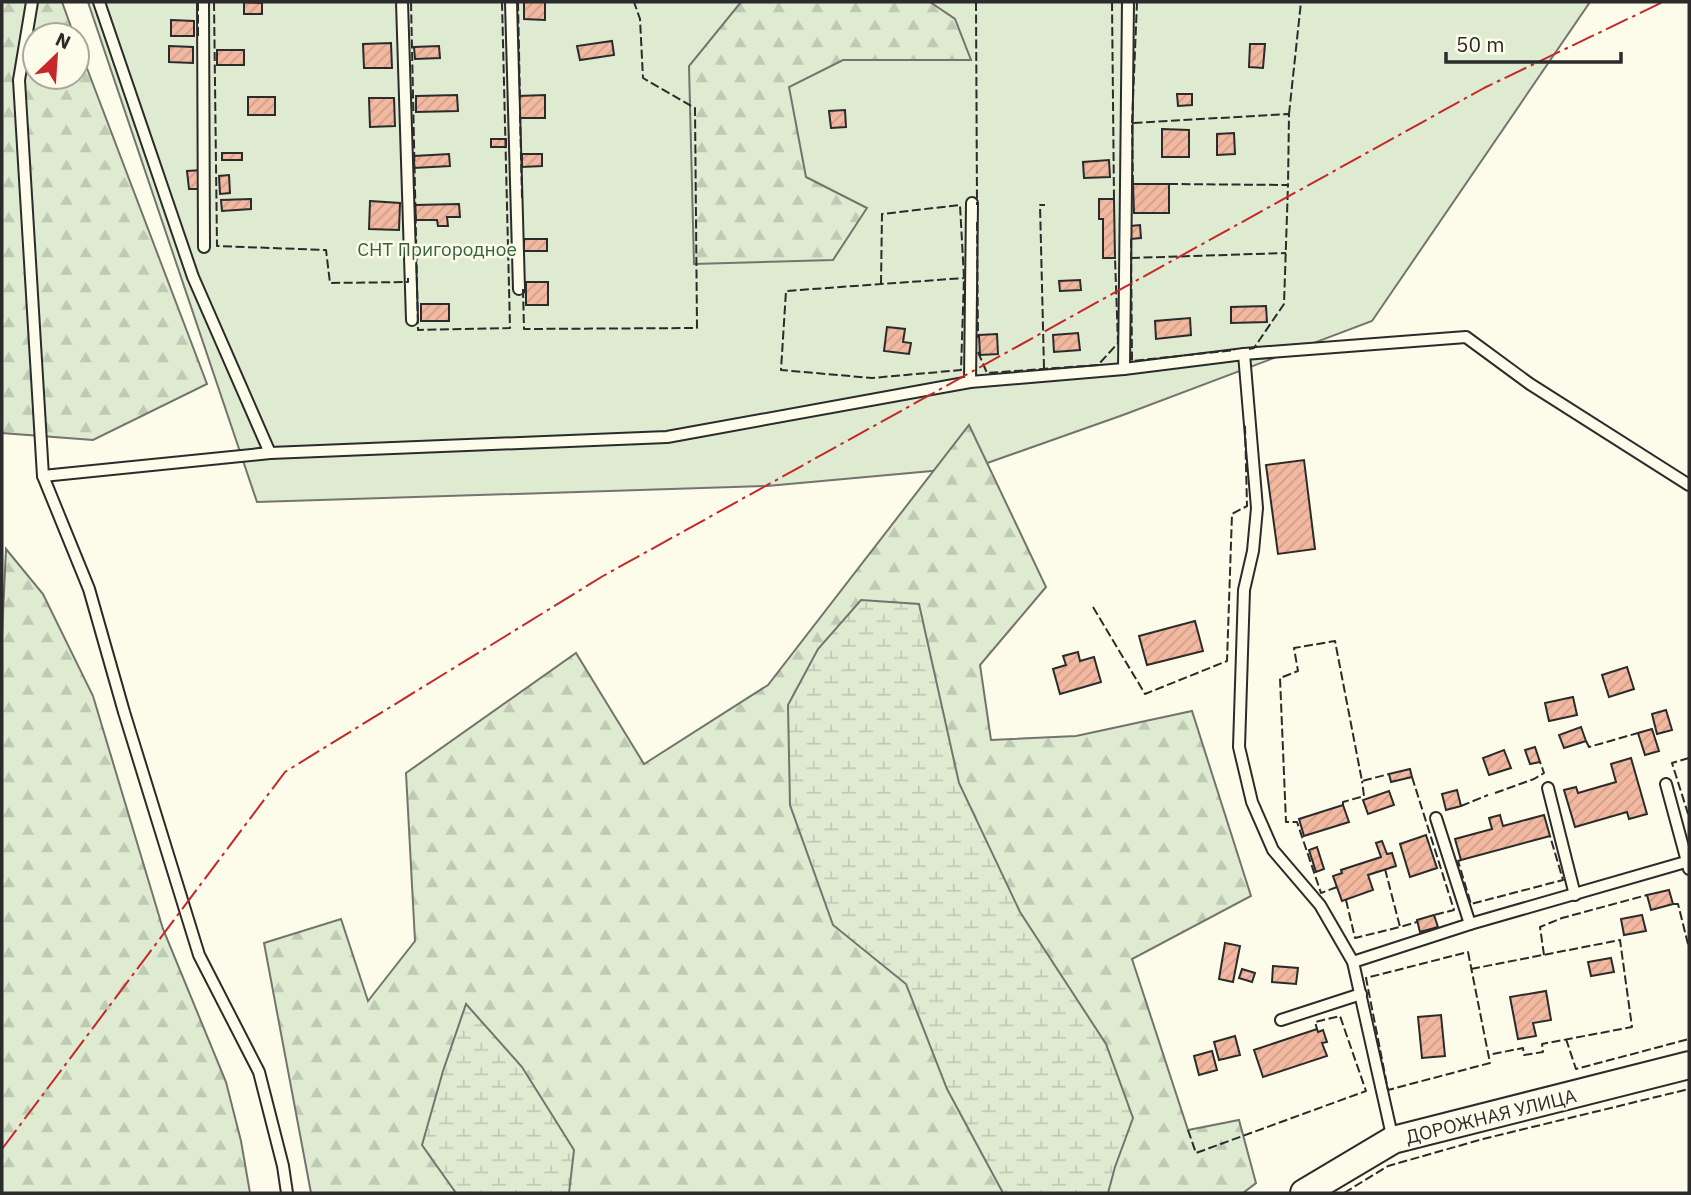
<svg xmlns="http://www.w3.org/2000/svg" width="1691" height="1195" viewBox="0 0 1691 1195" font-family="'IBM Plex Sans',sans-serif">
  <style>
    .green { fill: #deebd1; stroke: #74746e; stroke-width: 2 }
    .forest { fill: url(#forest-firs); stroke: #74746e; stroke-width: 2 }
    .wetland { fill: url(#wetland-marsh); stroke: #74746e; stroke-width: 2 }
    .building { fill: url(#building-hatch); stroke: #2b2b2b; stroke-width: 2 }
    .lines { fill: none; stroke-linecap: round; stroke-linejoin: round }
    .service-casing { stroke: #2b2b2b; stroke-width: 14 }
    .tertiary-casing { stroke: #2b2b2b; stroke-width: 30 }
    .service { stroke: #fdfbea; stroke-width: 10 }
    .tertiary { stroke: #fdfbea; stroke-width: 26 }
    .fence { stroke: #2b2b2b; stroke-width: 2; stroke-dasharray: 9 3.5; stroke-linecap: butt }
    .power { stroke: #c62828; stroke-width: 2; stroke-dasharray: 24 5 3.5 5; stroke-linecap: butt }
    .labels { text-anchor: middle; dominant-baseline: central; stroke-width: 5; stroke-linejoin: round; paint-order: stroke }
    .park-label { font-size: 19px; fill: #34623c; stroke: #fdfbea }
    .street-label { font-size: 19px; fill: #2b2b2b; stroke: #fdfbea }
  </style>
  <defs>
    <pattern id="forest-firs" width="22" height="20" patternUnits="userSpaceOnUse" patternTransform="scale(1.75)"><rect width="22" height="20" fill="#deebd1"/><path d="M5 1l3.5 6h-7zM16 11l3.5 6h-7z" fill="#bfcab4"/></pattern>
    <pattern id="wetland-marsh" width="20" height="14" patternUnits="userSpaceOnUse" patternTransform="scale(1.75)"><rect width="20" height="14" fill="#deebd1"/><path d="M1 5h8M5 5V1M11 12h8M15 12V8" fill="none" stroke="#bfcab4"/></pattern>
    <pattern id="building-hatch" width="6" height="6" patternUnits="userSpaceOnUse" patternTransform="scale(1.75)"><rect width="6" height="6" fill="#f2b8a0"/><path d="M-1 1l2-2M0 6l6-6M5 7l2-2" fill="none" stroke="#d09e8a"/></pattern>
  </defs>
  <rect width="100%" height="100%" fill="#fdfbea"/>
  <path class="green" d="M88 2H1590L1372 321 1123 415 976 467 767 486 257 502Z"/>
  <g class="forest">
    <path d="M2 2H62L74 35H35V77H77V42L207 384 93 440 2 433Z"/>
    <path d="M741 2H930L955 19 971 60H843L789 87 806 177 867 208 833 260 694 264 689 66Z"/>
    <path d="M969 425 1046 587 980 665 991 740 1076 736 1192 711 1251 896 1132 959 1188 1130 1239 1120 1256 1183 1243 1193H311L264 943 341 919 368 1001 415 941 406 773 576 653 644 764 768 685Z"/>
    <path d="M6 549 43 594 93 696 163 929 226 1082 241 1141 250 1193H2V634Z"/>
  </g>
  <g class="wetland">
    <path d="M861 600 919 604 959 783 1020 912 1106 1044 1133 1118 1115 1167 1108 1193H1003L947 1089 906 984 833 925 790 805 788 705 818 649Z"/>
    <path d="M466 1004 522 1067 574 1150 569 1193H456L422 1145 443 1071Z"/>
  </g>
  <g class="building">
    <path d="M244 2 262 3V14H244Z"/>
    <path d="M524 2H545V20L524 19Z"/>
    <path d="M171 20 194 21V36H171Z"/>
    <path d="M612 41 614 55 580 60 577 46Z"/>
    <path d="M391 43 392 68H364L363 44Z"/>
    <path d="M1250 44H1265L1263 68 1249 67Z"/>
    <path d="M169 46 193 47V63L169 62Z"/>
    <path d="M439 46 440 58 415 59 414 47Z"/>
    <rect x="217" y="50" width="27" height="15"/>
    <path d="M1177 94H1192V105L1178 106Z"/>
    <path d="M457 95 458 111 416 112V96Z"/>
    <path d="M545 95V118H518V96Z"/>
    <rect x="248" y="97" width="27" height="18"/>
    <path d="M369 98H394L395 126 370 127Z"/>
    <path d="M845 110 846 127 831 128 829 111Z"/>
    <path d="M1162 129 1189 130V157H1162Z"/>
    <path d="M1234 133 1235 154 1217 155V134Z"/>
    <rect x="491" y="139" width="15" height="8"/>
    <rect x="222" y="153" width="20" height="7"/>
    <path d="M449 154 450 166 414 168V156Z"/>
    <path d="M522 154H542V166L522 167Z"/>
    <path d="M1109 160 1110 177 1084 178 1083 162Z"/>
    <path d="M202 170 203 189H189L187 171Z"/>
    <path d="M229 175 230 193 220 194 219 176Z"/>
    <path d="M1133 184H1169V213H1134Z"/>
    <path d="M251 199V209L222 211 221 200Z"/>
    <path d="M1099 199H1114L1115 258H1103V219H1099Z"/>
    <path d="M370 201 400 203 399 230 369 229Z"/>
    <path d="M459 204 460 217H447L448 226H438L437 220H416L415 205Z"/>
    <path d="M1140 225 1141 238 1131 239V226Z"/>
    <rect x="524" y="239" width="23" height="12"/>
    <path d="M1080 280 1081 290 1060 291 1059 281Z"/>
    <rect x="526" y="282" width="22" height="23"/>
    <rect x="421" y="304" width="28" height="17"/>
    <path d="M1266 306 1267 322 1231 323V307Z"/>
    <path d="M1190 318 1191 335 1156 339 1155 321Z"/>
    <path d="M887 327 905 329 903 342 911 343 909 354 884 351Z"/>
    <path d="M1078 333 1080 350 1054 352 1053 335Z"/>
    <path d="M997 334 998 354 980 355 979 335Z"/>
    <path d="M1304 460 1315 549 1278 554 1266 465Z"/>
    <path d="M1195 621 1203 651 1147 665 1139 636Z"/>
    <path d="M1078 652 1080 661 1094 657 1101 682 1060 694 1053 669 1066 665 1063 656Z"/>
    <path d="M1627 667 1634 689 1609 697 1602 675Z"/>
    <path d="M1573 697 1577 715 1549 721 1545 703Z"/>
    <path d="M1666 710 1672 730 1657 734 1652 714Z"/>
    <path d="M1581 727 1586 741 1564 748 1559 735Z"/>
    <path d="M1652 729 1659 751 1645 755 1638 733Z"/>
    <path d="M1535 747 1540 762 1530 764 1525 750Z"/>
    <path d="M1504 750 1511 768 1489 775 1483 758Z"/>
    <path d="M1631 758 1647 814 1629 819 1627 812 1575 827 1564 790 1576 787 1578 793 1616 782 1611 764Z"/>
    <path d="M1410 769 1412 777 1391 782 1389 774Z"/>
    <path d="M1457 790 1461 806 1446 810 1442 794Z"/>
    <path d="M1389 791 1394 805 1368 814 1363 800Z"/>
    <path d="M1343 805 1349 822 1304 836 1299 819Z"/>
    <path d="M1500 815 1503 826 1544 815 1550 836 1461 860 1455 839 1492 829 1489 818Z"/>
    <path d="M1426 835 1437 868 1410 877 1400 844Z"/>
    <path d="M1382 841 1387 854 1392 853 1396 866 1368 875 1373 890 1342 901 1333 876 1342 873 1341 870 1381 857 1376 843Z"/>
    <path d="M1317 847 1324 869 1316 872 1309 850Z"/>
    <path d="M1669 890 1673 904 1651 910 1647 895Z"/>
    <path d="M1434 915 1438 927 1420 932 1417 920Z"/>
    <path d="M1642 915 1646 931 1624 935 1621 919Z"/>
    <path d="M1225 943 1240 946 1233 982 1219 979Z"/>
    <path d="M1611 958 1614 972 1591 976 1588 962Z"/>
    <path d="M1273 966 1298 968 1296 984 1272 982Z"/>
    <path d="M1242 969 1255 973 1252 982 1239 978Z"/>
    <path d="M1546 991 1551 1020 1533 1023 1536 1036 1518 1039 1510 997Z"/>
    <path d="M1441 1015 1445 1056 1422 1058 1418 1017Z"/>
    <path d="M1317 1029 1318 1032 1323 1030 1327 1042 1322 1043 1327 1056 1263 1077 1254 1050Z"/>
    <path d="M1235 1036 1240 1055 1219 1060 1214 1042Z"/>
    <path d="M1212 1051 1217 1070 1199 1075 1194 1056Z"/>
  </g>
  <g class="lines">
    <defs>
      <g id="service">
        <path d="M32 2 19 80 43 476 89 589 124 712 199 955 259 1072 283 1166 287 1193"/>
        <path d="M99 2 193 277 270 453 667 437 970 382 1124 369 1244 354 1466 337 1530 384 1689 485"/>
        <path d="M203 2 204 247"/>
        <path d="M402 2 412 320"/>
        <path d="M511 2 519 289"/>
        <path d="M1244 354 1257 508 1253 551 1244 590 1239 747 1252 802 1273 850 1320 905 1353 962 1393 1140"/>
        <path d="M1124 369 1128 2"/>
        <path d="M970 382 972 203"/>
        <path d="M43 476 270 453"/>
        <path d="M1666 784 1689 869"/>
        <path d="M1548 788 1575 895"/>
        <path d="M1436 818 1470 924"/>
        <path d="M1353 962 1470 924 1689 861"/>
        <path d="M1281 1020 1361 994"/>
      </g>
      <path id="tertiary" d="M1304 1193 1393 1140 1689 1065"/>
    </defs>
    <use href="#service" class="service-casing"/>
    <use href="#tertiary" class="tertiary-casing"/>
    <use href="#service" class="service"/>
    <use href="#tertiary" class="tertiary"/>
    <g class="fence">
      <path d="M198 2V37"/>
      <path d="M214 2 217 246 326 250 330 283 408 282V278"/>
      <path d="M411 2 418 330 510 328 502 2"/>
      <path d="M518 2 520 100"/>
      <path d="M976 2 977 205"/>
      <path d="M1112 2 1114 199"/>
      <path d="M520 114 522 198"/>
      <path d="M1289 114 1301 2"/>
      <path d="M1132 123 1137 2"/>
      <path d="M1133 184 1132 123 1289 114 1288 185"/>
      <path d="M1169 184 1288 185 1284 304 1254 348 1249 349"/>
      <path d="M977 222 978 338"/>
      <path d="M1131 239 1132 361 1235 350"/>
      <path d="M1131 258 1286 253"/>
      <path d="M881 284 882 214 960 205 964 278 961 370 872 378 781 370 786 291 964 278"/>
      <path d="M523 289 524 329 697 328 695 108 643 78 640 19 634 2"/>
      <path d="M978 352 987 373 1098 365 1118 343 1115 258"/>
      <path d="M1044 368 1040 205H1045"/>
      <path d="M1093 607 1145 694 1227 661 1232 514 1247 506 1245 425"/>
      <path d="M1586 741 1589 747 1638 733"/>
      <path d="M1689 758 1672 763 1689 817"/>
      <path d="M1412 777 1454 910 1434 915"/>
      <path d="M1495 793 1534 779 1544 773 1540 762"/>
      <path d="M1343 805V802L1364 796 1362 781"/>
      <path d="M1461 806 1488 795"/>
      <path d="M1461 860 1458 861 1471 904 1563 880 1550 836"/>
      <path d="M1385 869 1400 927 1417 922"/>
      <path d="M1337 887 1321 893 1297 822H1286L1280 678 1298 671 1294 648 1335 641 1362 781 1389 774"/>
      <path d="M1346 900 1355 938 1400 927"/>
      <path d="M1673 904H1678L1689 948"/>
      <path d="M1468 952 1490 1063 1388 1090 1366 978Z"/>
      <path d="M1544 955 1540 927 1562 918 1647 895"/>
      <path d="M1471 969 1620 940 1632 1027 1542 1044 1543 1052 1524 1055 1523 1048 1488 1055"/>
      <path d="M1566 1039 1576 1069 1689 1039"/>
      <path d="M1188 1130 1196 1153 1366 1091 1340 1016 1315 1022 1317 1029"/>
      <path d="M1344 1193 1388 1166 1483 1139 1689 1089"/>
    </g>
    <path class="power" d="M2 1149 285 772 603 576 1484 88 1663 2"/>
  </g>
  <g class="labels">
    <g class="park-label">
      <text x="437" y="249">СНТ Пригородное</text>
    </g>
    <g class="street-label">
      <text transform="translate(1491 1116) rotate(-14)">ДОРОЖНАЯ УЛИЦА</text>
    </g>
  </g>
  <rect width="1691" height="1195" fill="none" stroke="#2b2b2b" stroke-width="7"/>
  <g transform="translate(56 56) rotate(25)"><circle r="33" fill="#fdfbea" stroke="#a9a89e" stroke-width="2"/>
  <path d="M0-5L12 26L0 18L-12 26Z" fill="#c62828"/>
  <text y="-10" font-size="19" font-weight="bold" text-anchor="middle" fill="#2b2b2b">N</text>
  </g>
  <path d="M1446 52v10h175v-10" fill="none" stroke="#2b2b2b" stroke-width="3.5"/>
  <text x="1456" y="52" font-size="21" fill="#2b2b2b" stroke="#fdfbea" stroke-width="5" paint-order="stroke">50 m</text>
</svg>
